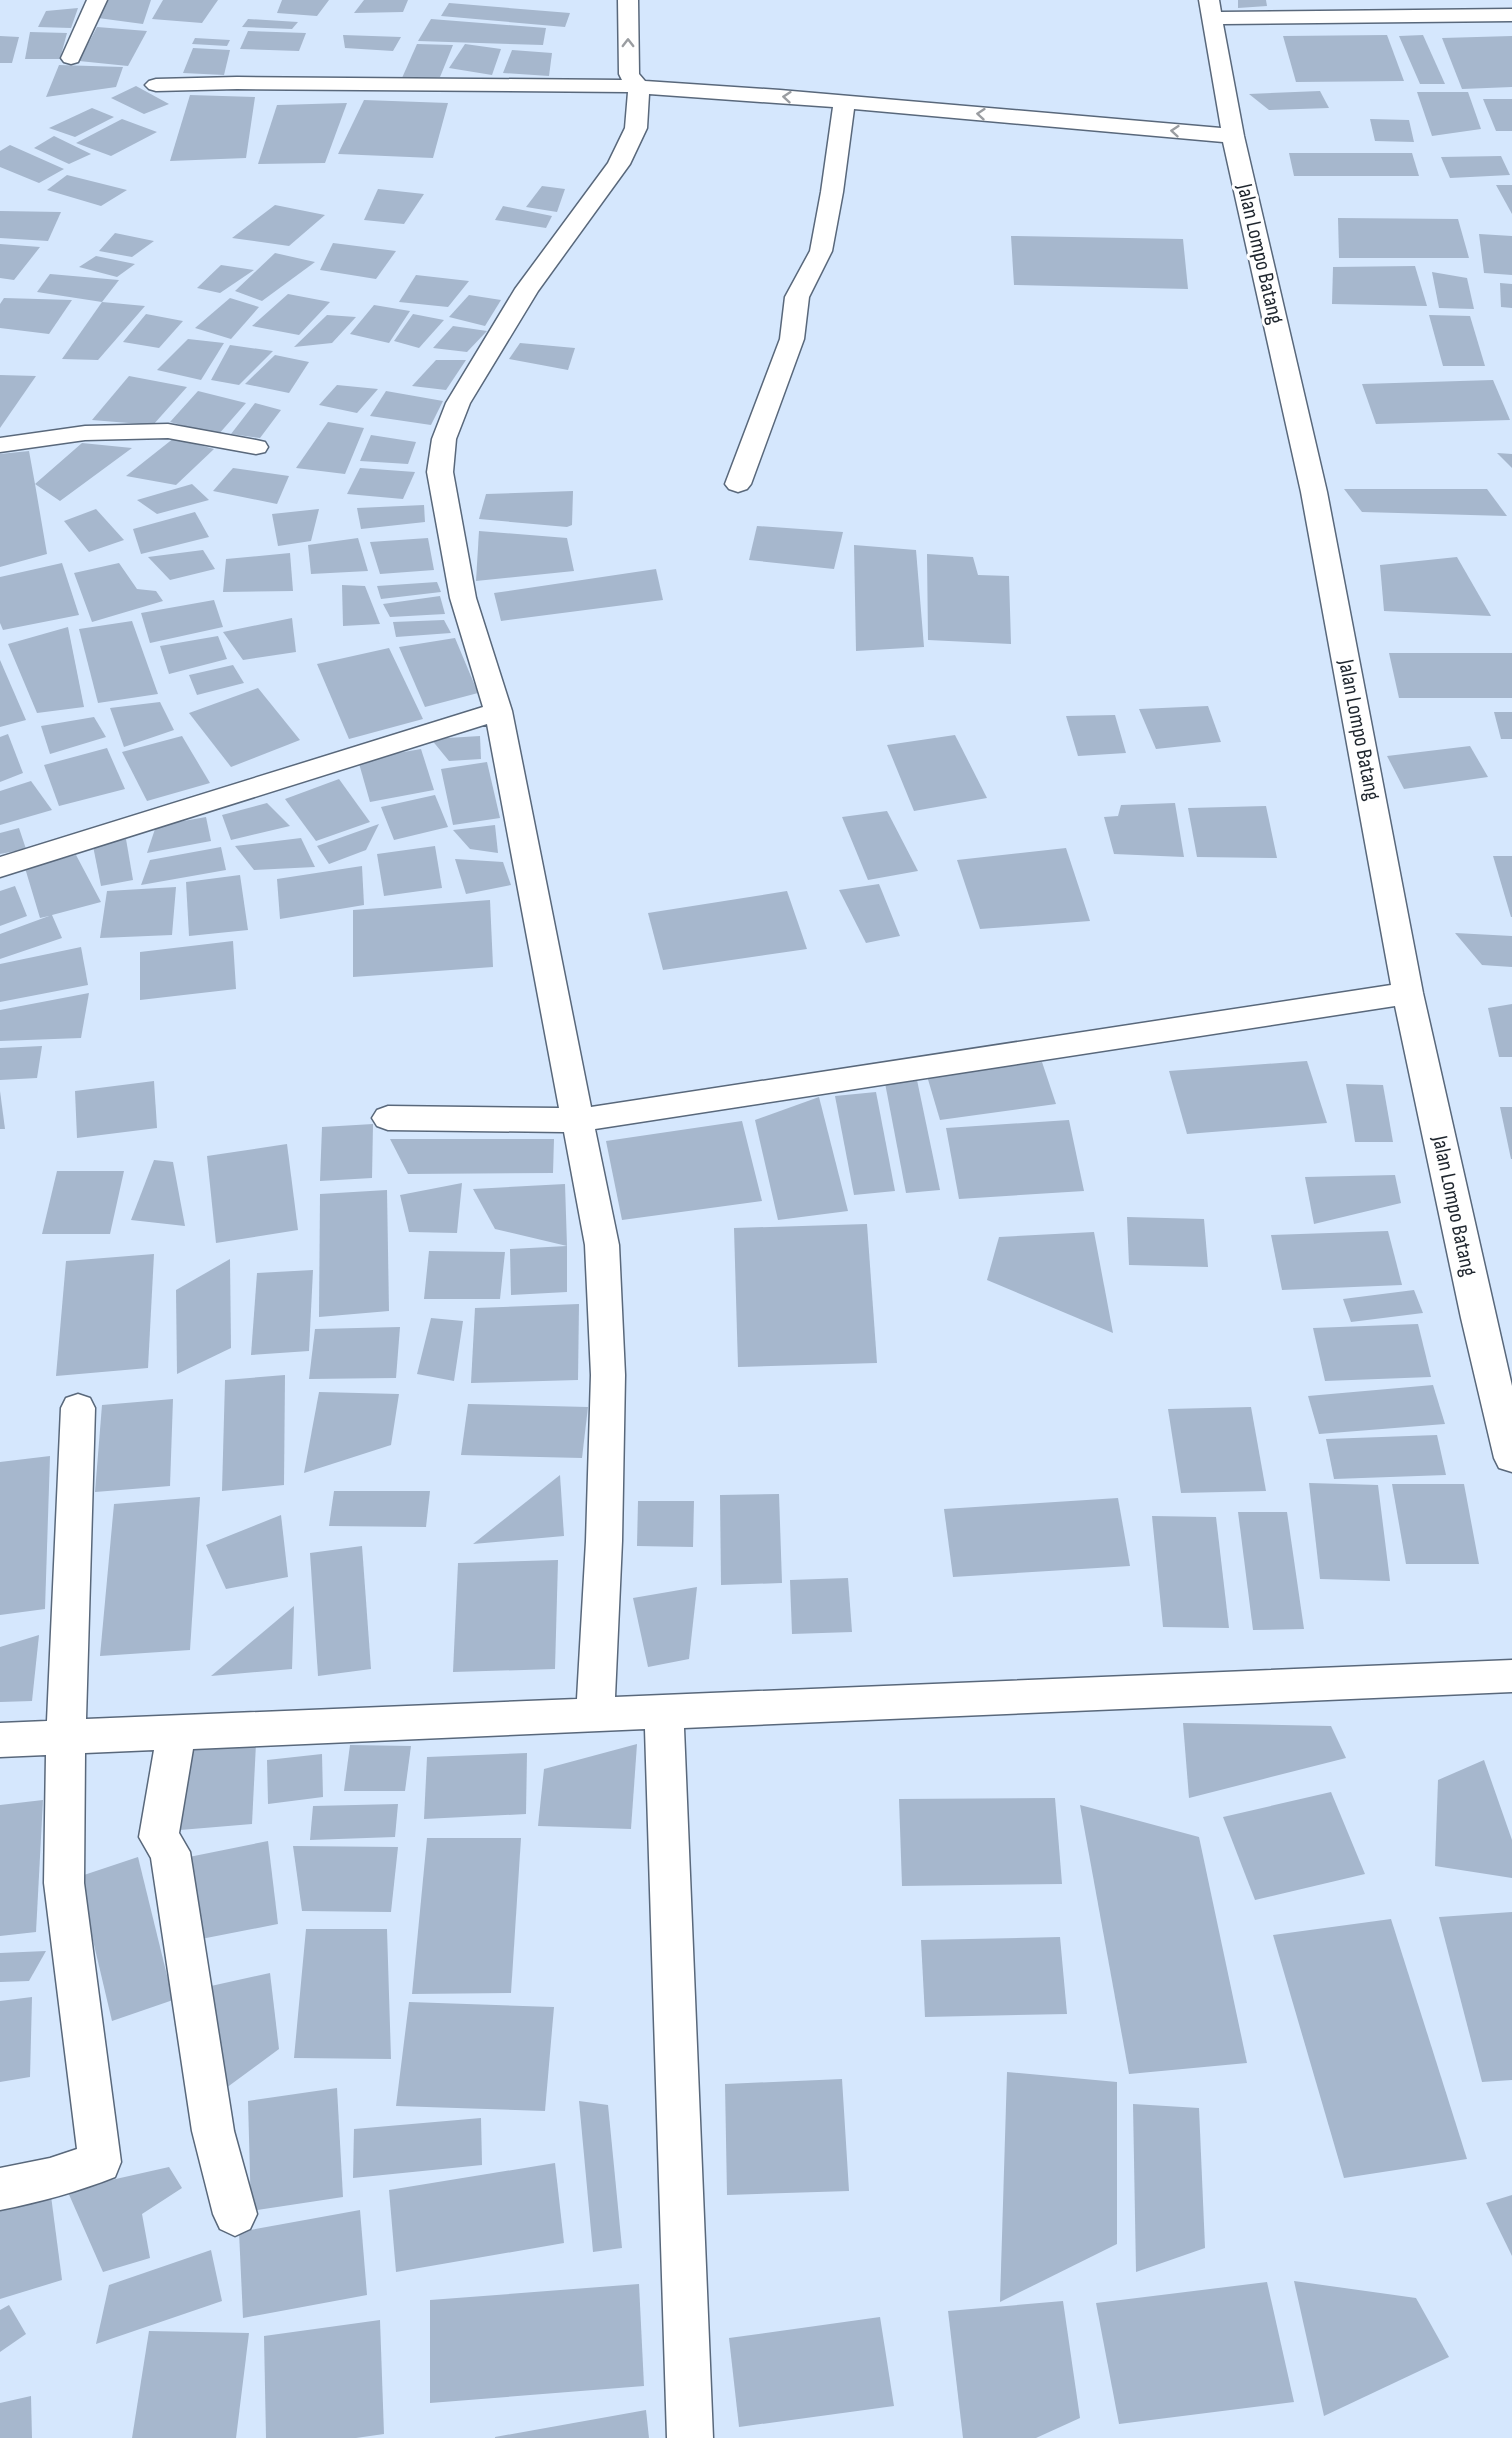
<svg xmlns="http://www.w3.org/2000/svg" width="1512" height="2438" viewBox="0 0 1512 2438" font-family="'Sofia Sans Condensed',sans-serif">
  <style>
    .building { fill: #a6b7cd }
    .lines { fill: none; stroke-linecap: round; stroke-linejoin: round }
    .minor-casing { stroke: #59687b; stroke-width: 3 }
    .minor { fill: #fff; fill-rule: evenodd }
    .oneway { stroke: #9a9da1 }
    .labels { text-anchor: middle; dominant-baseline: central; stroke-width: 6; stroke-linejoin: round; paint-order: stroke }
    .street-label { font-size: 22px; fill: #1f262e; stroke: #fff }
  </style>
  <rect width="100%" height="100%" fill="#d5e7fd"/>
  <g class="building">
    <path d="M105 0H151L143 24 98 18Z"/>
    <path d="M163 0H218L202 23 152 19Z"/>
    <path d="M282 0H329L317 16 277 13Z"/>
    <path d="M364 0H408L403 12 354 13Z"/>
    <path d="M1238 0H1266L1267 6 1238 8Z"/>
    <path d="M449 3 570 13 565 27 441 16Z"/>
    <path d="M78 8 71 28 38 27 46 11Z"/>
    <path d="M248 19 298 22 292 29 242 27Z"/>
    <path d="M431 19 546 28 543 45 418 41Z"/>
    <path d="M97 27 147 31 128 66 79 61Z"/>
    <path d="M248 31 306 33 299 51 240 49Z"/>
    <path d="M30 32 67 33 60 59H25Z"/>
    <path d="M343 35 401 37 393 51 345 48Z"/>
    <path d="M1387 35 1404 81 1296 82 1283 36Z"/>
    <path d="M1423 35 1445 84H1420L1399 36Z"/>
    <path d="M0 36 19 37 12 63H0Z"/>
    <path d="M1512 36V87L1462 89 1442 38Z"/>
    <path d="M195 38 230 40 227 46 192 44Z"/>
    <path d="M417 44 453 45 440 77 402 78Z"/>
    <path d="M465 44 501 49 492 75 449 68Z"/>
    <path d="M193 48 230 50 224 75 183 73Z"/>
    <path d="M512 50 552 53 549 76 503 73Z"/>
    <path d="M59 65 123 67 116 87 46 97Z"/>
    <path d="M136 86 169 104 144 114 111 98Z"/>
    <path d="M1320 91 1329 108 1269 110 1249 94Z"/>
    <path d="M1417 92H1468L1481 129 1432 136Z"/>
    <path d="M190 95 255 97 246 158 170 161Z"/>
    <path d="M1483 99H1512V131H1496Z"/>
    <path d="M364 100 448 103 433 158 338 154Z"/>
    <path d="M347 103 325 163 258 164 277 105Z"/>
    <path d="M92 108 114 117 75 137 49 128Z"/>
    <path d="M122 119 157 132 111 156 76 143Z"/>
    <path d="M1370 119 1409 120 1414 142 1375 141Z"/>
    <path d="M54 136 91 154 69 164 34 148Z"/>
    <path d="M10 145 64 169 39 183 0 167V151Z"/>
    <path d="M1289 153H1412L1419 176H1294Z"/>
    <path d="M1501 156 1510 175 1450 178 1441 157Z"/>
    <path d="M67 175 127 190 101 206 47 190Z"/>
    <path d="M1496 185H1512V214Z"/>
    <path d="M542 186 565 189 557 212 526 207Z"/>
    <path d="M378 189 424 194 404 224 364 220Z"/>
    <path d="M275 205 325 215 289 246 232 238Z"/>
    <path d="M503 206 552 216 546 228 495 220Z"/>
    <path d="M0 211 61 212 48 241 0 238Z"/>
    <path d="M1338 218 1458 219 1469 258H1339Z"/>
    <path d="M115 233 154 241 132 257 99 251Z"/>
    <path d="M1479 234 1512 236V275L1484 273Z"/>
    <path d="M1011 236 1183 239 1188 289 1014 285Z"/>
    <path d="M333 243 396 251 376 279 320 270Z"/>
    <path d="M0 244 40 247 14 280 0 278Z"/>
    <path d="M275 253 315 262 262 301 235 291Z"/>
    <path d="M96 256 135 264 117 277 79 267Z"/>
    <path d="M221 265 254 270 220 293 197 288Z"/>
    <path d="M1415 266 1427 306 1332 304 1333 267Z"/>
    <path d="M1432 272 1467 278 1474 309 1439 308Z"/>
    <path d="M50 274 119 280 102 302 37 292Z"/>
    <path d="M416 275 469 281 448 307 399 302Z"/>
    <path d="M1500 283 1512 284V308L1501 307Z"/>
    <path d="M288 294 330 302 299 335 252 326Z"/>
    <path d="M469 295 501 300 485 326 449 317Z"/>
    <path d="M4 298 72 300 49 334 0 328V304Z"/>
    <path d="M230 298 259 307 231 339 195 328Z"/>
    <path d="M102 302 145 306 98 360 62 359Z"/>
    <path d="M374 305 410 311 389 343 350 334Z"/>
    <path d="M146 314 183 321 159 348 123 342Z"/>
    <path d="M413 314 444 320 419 348 394 341Z"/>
    <path d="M327 315 356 317 332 343 294 347Z"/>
    <path d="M1429 315 1470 316 1485 366H1443Z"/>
    <path d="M453 326 487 331 467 352 433 348Z"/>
    <path d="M188 339 224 343 201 380 157 370Z"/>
    <path d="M520 343 575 348 568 370 509 359Z"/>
    <path d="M230 345 273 351 239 385 211 380Z"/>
    <path d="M275 355 309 362 289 393 245 384Z"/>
    <path d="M436 360H466L446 390 412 386Z"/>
    <path d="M0 375 36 376 0 428Z"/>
    <path d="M129 376 187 387 153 425 92 420Z"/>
    <path d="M1493 380 1510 420 1376 424 1362 384Z"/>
    <path d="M337 385 378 389 357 413 319 405Z"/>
    <path d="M198 391 246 403 218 435 170 422Z"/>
    <path d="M386 391 443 401 431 425 370 416Z"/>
    <path d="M255 403 281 410 260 438 231 434Z"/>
    <path d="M328 422 364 428 345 474 296 468Z"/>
    <path d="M371 435 416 442 408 464 360 461Z"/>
    <path d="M174 438 214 449 176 485 126 476Z"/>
    <path d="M82 443 132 448 60 501 35 484 47 554 0 567V454L29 451 35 484Z"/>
    <path d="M1497 453 1512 454V468Z"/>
    <path d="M233 468 289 476 277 504 213 491Z"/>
    <path d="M360 468 415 472 403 499 347 494Z"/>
    <path d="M192 484 209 500 157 514 137 500Z"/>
    <path d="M1344 489H1487L1507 516 1362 512Z"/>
    <path d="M573 491 572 525 567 527 479 519 486 494Z"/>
    <path d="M424 505 425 522 361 529 357 508Z"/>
    <path d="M96 509 124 540 89 552 64 521Z"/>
    <path d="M319 509 311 541 278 546 272 514Z"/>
    <path d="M195 512 209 537 141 554 133 529Z"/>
    <path d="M757 526 843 532 834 569 749 560Z"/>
    <path d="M479 531 567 538 574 571 476 581Z"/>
    <path d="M358 538 368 571 311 574 308 545Z"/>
    <path d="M428 538 434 570 380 574 370 542Z"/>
    <path d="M854 545 916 550 924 647 856 651Z"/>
    <path d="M203 550 215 569 170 580 148 557Z"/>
    <path d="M290 553 293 591 223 592 226 559Z"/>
    <path d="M927 554 973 557 978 575 1009 576 1011 644 928 640Z"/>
    <path d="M1457 557 1491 616 1384 611 1380 565Z"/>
    <path d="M62 563 79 615 3 630 0 623V577Z"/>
    <path d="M119 563 137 589 156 591 163 601 92 622 74 573Z"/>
    <path d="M656 569 663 600 501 621 494 593Z"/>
    <path d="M437 582 441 592 381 599 377 586Z"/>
    <path d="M342 585 365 586 380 624 343 626Z"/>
    <path d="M440 596 445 614 390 617 383 604Z"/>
    <path d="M214 600 223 627 150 643 141 613Z"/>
    <path d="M292 618 296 652 243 660 223 632Z"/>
    <path d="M444 620 451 633 396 637 393 622Z"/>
    <path d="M132 621 158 694 98 703 79 629Z"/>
    <path d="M68 627 84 707 37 713 8 644Z"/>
    <path d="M218 636 227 659 169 674 160 646Z"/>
    <path d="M455 638 478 693 425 707 399 647Z"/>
    <path d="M389 648 423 719 349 739 317 664Z"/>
    <path d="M1389 653H1512V698H1399Z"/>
    <path d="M0 660 26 720 0 727Z"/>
    <path d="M233 665 244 683 197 695 189 675Z"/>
    <path d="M258 688 300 740 231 767 189 713Z"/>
    <path d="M160 702 174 730 124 747 110 708Z"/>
    <path d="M1208 706 1221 742 1156 749 1139 709Z"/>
    <path d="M1494 712H1512V739H1501Z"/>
    <path d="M1115 715 1126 753 1078 756 1066 716Z"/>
    <path d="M94 717 106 737 50 754 41 726Z"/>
    <path d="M8 734 23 773 0 782V737Z"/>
    <path d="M955 735 987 798 914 811 887 745Z"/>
    <path d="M182 736 210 783 147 801 122 752Z"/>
    <path d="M480 736 481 759 449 761 431 739Z"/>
    <path d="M1470 746 1488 777 1404 789 1387 756Z"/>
    <path d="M107 748 125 789 59 806 44 765Z"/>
    <path d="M421 749 434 790 370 802 358 760Z"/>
    <path d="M487 762 500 818 453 825 441 769Z"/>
    <path d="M339 779 370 822 316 841 285 799Z"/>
    <path d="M31 781 52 810 0 825V791Z"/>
    <path d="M435 795 448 827 394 840 381 807Z"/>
    <path d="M267 803 290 826 231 840 222 815Z"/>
    <path d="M1175 803 1184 857 1114 854 1104 817 1118 816 1121 805Z"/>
    <path d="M1266 806 1277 858 1197 857 1188 808Z"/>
    <path d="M887 811 918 871 868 880 842 817Z"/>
    <path d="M206 817 211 841 147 853 156 826Z"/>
    <path d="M379 824 366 850 329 864 317 846Z"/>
    <path d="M495 825 498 853 470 849 453 830Z"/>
    <path d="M19 828 26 849 0 854V833Z"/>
    <path d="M301 838 315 867 254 870 235 846Z"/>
    <path d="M126 839 133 880 101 886 93 846Z"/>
    <path d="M435 846 442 888 384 896 377 854Z"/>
    <path d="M221 847 226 870 141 885 150 860Z"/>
    <path d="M1066 848 1090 921 980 929 957 860Z"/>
    <path d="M76 855 101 902 52 915 62 938 0 959V934L49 916 40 918 25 868Z"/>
    <path d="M1493 856H1512V917H1511Z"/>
    <path d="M455 859 503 862 511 885 466 894Z"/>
    <path d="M362 866 364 905 280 919 277 879Z"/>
    <path d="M240 875 248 930 189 936 186 882Z"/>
    <path d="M879 884 900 936 866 943 839 890Z"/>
    <path d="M15 886 27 916 0 926V891Z"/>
    <path d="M176 887 172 935 100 938 107 891Z"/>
    <path d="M787 891 807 949 663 970 648 913Z"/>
    <path d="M490 900 493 967 353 977V910Z"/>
    <path d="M1455 933 1512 936V967L1482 965Z"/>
    <path d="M233 941 236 989 140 1000V952Z"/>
    <path d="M81 947 88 985 0 1002V964Z"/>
    <path d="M89 993 81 1038 0 1041V1010Z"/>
    <path d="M1512 1004V1057H1499L1488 1008Z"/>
    <path d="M42 1046 37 1078 0 1080V1048Z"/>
    <path d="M1307 1061 1327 1123 1187 1134 1169 1071Z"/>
    <path d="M1042 1062 1056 1104 940 1120 927 1076Z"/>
    <path d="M917 1080 940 1190 906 1193 885 1083Z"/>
    <path d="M154 1081 157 1128 77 1138 75 1091Z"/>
    <path d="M1346 1084 1383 1085 1393 1142H1355Z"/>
    <path d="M0 1091 5 1129H0Z"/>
    <path d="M876 1092 895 1191 854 1195 835 1096Z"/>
    <path d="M819 1097 848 1211 778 1220 755 1120Z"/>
    <path d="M1500 1107H1512V1159H1511Z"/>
    <path d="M1069 1120 1084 1191 959 1199 946 1128Z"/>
    <path d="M742 1121 762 1201 622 1220 606 1141Z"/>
    <path d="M373 1124 372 1178 320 1181 322 1127Z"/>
    <path d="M390 1139H554L553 1173 408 1174Z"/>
    <path d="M287 1144 298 1230 216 1243 207 1156Z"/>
    <path d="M154 1160 173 1162 185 1226 131 1220Z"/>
    <path d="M57 1171H124L110 1234H42Z"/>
    <path d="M1395 1175 1401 1203 1314 1224 1305 1177Z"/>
    <path d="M462 1183 457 1233 409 1232 400 1195Z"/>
    <path d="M565 1184 567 1246 495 1229 473 1189Z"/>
    <path d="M387 1190 389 1311 319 1317 320 1194Z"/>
    <path d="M1127 1217 1204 1219 1208 1267 1129 1265Z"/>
    <path d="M867 1224 877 1363 738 1367 734 1228Z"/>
    <path d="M1388 1231 1402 1285 1282 1290 1271 1235Z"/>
    <path d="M1094 1232 1113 1333 987 1280 999 1237Z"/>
    <path d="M567 1246V1292L511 1295 510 1249Z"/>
    <path d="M429 1251 505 1252 500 1299H424Z"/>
    <path d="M154 1254 148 1368 56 1376 66 1261Z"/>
    <path d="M230 1259 231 1348 177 1374 176 1290Z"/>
    <path d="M313 1270 309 1351 251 1355 257 1273Z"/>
    <path d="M1414 1290 1423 1313 1351 1322 1343 1299Z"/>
    <path d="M579 1304 578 1380 471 1383 475 1308Z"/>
    <path d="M431 1318 463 1321 454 1381 417 1374Z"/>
    <path d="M1418 1324 1431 1377 1325 1381 1313 1328Z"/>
    <path d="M400 1327 396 1378 309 1379 315 1329Z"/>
    <path d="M285 1375 284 1485 222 1491 225 1380Z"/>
    <path d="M1433 1385 1445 1424 1319 1434 1308 1396Z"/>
    <path d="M319 1392 399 1394 391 1445 304 1473Z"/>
    <path d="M173 1399 170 1486 95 1492 102 1405Z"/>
    <path d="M468 1404 588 1407 582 1458 461 1455Z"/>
    <path d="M1251 1407 1266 1491 1181 1493 1168 1409Z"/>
    <path d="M1437 1435 1446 1475 1334 1479 1326 1439Z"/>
    <path d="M50 1456 45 1609 0 1615V1462Z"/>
    <path d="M560 1475 564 1536 473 1544Z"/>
    <path d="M1309 1483 1378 1485 1390 1581 1320 1579Z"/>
    <path d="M1392 1484H1464L1479 1564H1406Z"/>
    <path d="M334 1491H430L426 1527 329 1526Z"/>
    <path d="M779 1494 782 1583 721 1585 720 1495Z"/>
    <path d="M200 1497 190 1650 100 1656 114 1504Z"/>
    <path d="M1118 1498 1130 1566 953 1577 944 1509Z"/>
    <path d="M638 1501H694L693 1547 637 1546Z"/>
    <path d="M1238 1512H1287L1304 1629 1253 1630Z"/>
    <path d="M281 1515 288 1577 226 1589 206 1545Z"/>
    <path d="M1152 1516 1216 1517 1229 1628 1163 1627Z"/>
    <path d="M362 1546 371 1669 318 1676 310 1553Z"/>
    <path d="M558 1560 555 1669 453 1672 458 1563Z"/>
    <path d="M848 1578 852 1632 792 1634 790 1580Z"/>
    <path d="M697 1587 689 1659 648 1667 633 1598Z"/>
    <path d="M294 1606 292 1669 211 1676Z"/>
    <path d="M39 1635 32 1701 0 1702V1647Z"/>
    <path d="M1183 1723 1331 1726 1346 1758 1189 1798Z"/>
    <path d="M256 1743 252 1824 180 1830 186 1747Z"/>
    <path d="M637 1744 631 1829 538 1826 544 1769Z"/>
    <path d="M350 1745 411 1746 405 1791H344Z"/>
    <path d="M527 1753 526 1814 424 1819 427 1757Z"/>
    <path d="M322 1754 323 1797 268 1804 267 1760Z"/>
    <path d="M1484 1760 1512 1840V1878L1435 1866 1438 1780Z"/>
    <path d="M1331 1792 1365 1874 1255 1900 1223 1817Z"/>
    <path d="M1055 1798 1062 1884 902 1886 899 1799Z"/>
    <path d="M43 1800 36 1932 0 1936V1805Z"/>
    <path d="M398 1804 395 1837 310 1840 313 1806Z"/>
    <path d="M1080 1805 1199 1837 1247 2063 1129 2074Z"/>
    <path d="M427 1838H521L511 1993 412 1994Z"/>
    <path d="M268 1841 278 1924 196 1940 189 1857Z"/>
    <path d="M293 1846 398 1847 391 1912 302 1911Z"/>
    <path d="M138 1857 173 2000 112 2021 78 1877Z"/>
    <path d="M1512 1912V2080L1482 2082 1439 1917Z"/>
    <path d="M1391 1919 1467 2159 1344 2178 1273 1935Z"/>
    <path d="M306 1929H387L391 2059 294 2058Z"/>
    <path d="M1060 1937 1067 2014 925 2017 921 1940Z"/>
    <path d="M46 1951 29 1981 0 1982V1953Z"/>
    <path d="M270 1973 279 2049 222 2091 211 1986Z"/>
    <path d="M32 1997 30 2077 0 2082V2001Z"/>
    <path d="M409 2002 554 2007 545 2111 396 2106Z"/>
    <path d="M1007 2072 1117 2082V2244L1000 2302Z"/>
    <path d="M842 2079 849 2191 727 2195 725 2084Z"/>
    <path d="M337 2088 343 2197 251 2211 248 2101Z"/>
    <path d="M579 2101 608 2105 622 2248 593 2252Z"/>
    <path d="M1133 2104 1199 2108 1205 2248 1136 2272Z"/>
    <path d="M481 2118 482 2165 353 2178 354 2129Z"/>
    <path d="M555 2163 564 2243 396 2272 389 2190Z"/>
    <path d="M169 2167 182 2188 142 2214 150 2258 103 2272 67 2190Z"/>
    <path d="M1512 2195V2256L1486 2203Z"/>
    <path d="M51 2196 62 2280 0 2299V2211Z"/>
    <path d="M360 2210 367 2295 243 2318 239 2232Z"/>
    <path d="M211 2250 222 2301 96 2344 109 2285Z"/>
    <path d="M1294 2281 1416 2298 1449 2357 1324 2416Z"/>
    <path d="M1267 2282 1294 2402 1119 2424 1096 2303Z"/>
    <path d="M639 2284 644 2386 430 2403V2300Z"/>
    <path d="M1063 2301 1080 2418 1036 2438H963L948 2311Z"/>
    <path d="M9 2305 26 2334 0 2352V2310Z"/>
    <path d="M880 2317 894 2406 739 2427 729 2338Z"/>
    <path d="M380 2320 384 2434 356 2438H266L264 2336Z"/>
    <path d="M149 2331 249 2333 236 2438H132Z"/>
    <path d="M31 2396 32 2438H0V2403Z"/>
    <path d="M646 2410 649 2438H495V2437Z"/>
  </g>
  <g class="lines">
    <defs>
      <g id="minor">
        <path d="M87 0H107L78 62 71 64 64 62 61 58Z"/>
        <path d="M618 0H638L639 74 645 81 780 90 1221 128 1199 0H1219L1221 12 1512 9V21L1223 24 1244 136 1327 492 1423 993 1512 1386V1472L1499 1468 1494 1458 1461 1318 1395 1006 595 1129 619 1245 625 1375 622 1541 615 1697 1512 1660V1692L684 1728 713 2438H667L645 1729 193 1749 179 1833 190 1852 234 2131 257 2214 250 2229 235 2236 220 2229 213 2214 192 2131 151 1858 139 1837 154 1750 85 1753 84 1883 121 2162 115 2177C77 2192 40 2202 0 2210V2168L50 2158 77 2149 44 1883 46 1755 0 1757V1723L47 1721 61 1408 66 1398 78 1394 90 1398 95 1408 86 1719 577 1699 586 1541 591 1375 585 1245 564 1132 388 1130 377 1126 372 1118 377 1110 388 1106 559 1108 487 724 0 877V857L483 707 450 598 427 472 432 439 446 403 515 289 608 163 625 128 628 92 237 89 156 91 149 89 145 85 149 81 156 79 237 77 622 80 619 74ZM649 94 833 107 821 192 810 251 785 297 780 339 725 484 729 489 738 492 747 489 751 484 804 339 809 297 832 251 843 192 854 109 1223 142 1301 492 1391 985 591 1107 512 711 476 598 453 472 456 439 470 403 538 291 630 164 647 128Z"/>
        <path d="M168 424 256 440 265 442 268 447 265 452 256 454 168 438 85 440 0 452V438L85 426Z"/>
      </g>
    </defs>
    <use href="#minor" class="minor-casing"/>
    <use href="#minor" class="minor"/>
  </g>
  <defs><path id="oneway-chevron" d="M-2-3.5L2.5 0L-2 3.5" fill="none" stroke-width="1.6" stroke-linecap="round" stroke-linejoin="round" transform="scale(1.5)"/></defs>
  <g class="oneway">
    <use href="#oneway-chevron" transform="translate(628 43) rotate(-90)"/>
    <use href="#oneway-chevron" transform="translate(787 97) rotate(-175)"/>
    <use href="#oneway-chevron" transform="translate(981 114) rotate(-175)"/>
    <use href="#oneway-chevron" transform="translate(1175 131) rotate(-175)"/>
  </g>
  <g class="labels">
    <g class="street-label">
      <text transform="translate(1260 254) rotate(77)">Jalan Lompo Batang</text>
      <text transform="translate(1359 730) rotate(79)">Jalan Lompo Batang</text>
      <text transform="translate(1454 1206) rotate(78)">Jalan Lompo Batang</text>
    </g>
  </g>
</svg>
